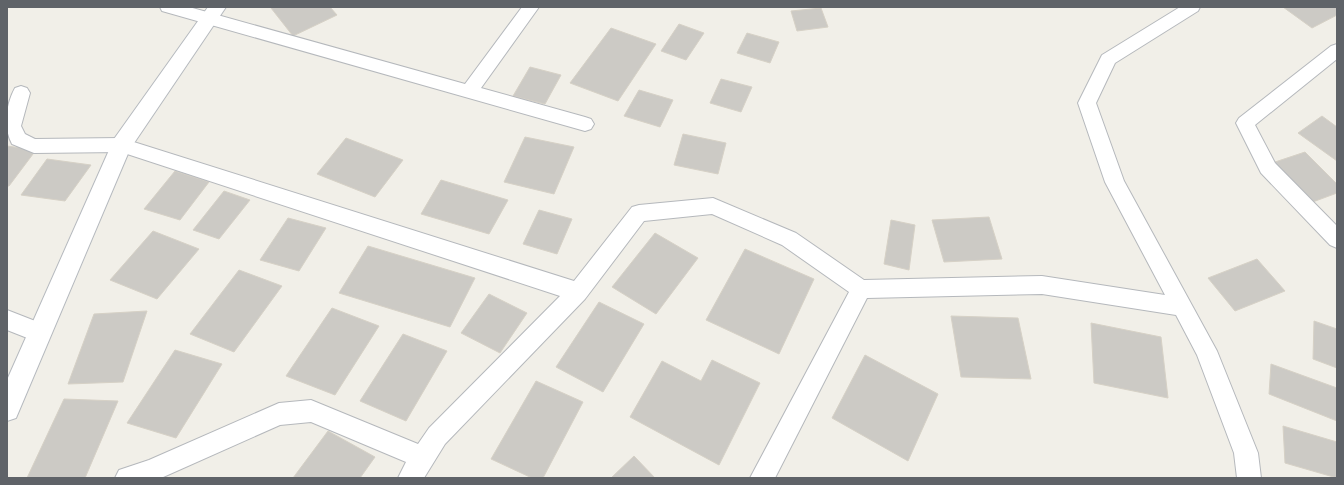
<svg xmlns="http://www.w3.org/2000/svg" width="1344" height="485" viewBox="0 0 1344 485" font-family="'Varela Round',sans-serif">
  <style>
    .building { fill: #cccac5; stroke: #d6d1c6 }
    .lines { fill: none; stroke-linecap: round; stroke-linejoin: round }
    .street-casing { stroke: #b5b8bc; stroke-width: 2 }
    .secondary-casing { stroke: #b6babf; stroke-width: 2 }
    .street { fill: #fff; fill-rule: evenodd }
    .secondary { fill: #fff; fill-rule: evenodd }
  </style>
  <rect width="100%" height="100%" fill="#f1efe8"/>
  <g class="building">
    <path d="M274 7H330L337 15 293 36 271 8Z"/>
    <path d="M1283 7H1337V15L1312 28Z"/>
    <path d="M821 8 828 27 797 31 791 11Z"/>
    <path d="M679 24 704 33 686 60 661 51Z"/>
    <path d="M611 28 656 44 618 101 570 83Z"/>
    <path d="M747 33 779 42 770 63 737 53Z"/>
    <path d="M530 67 561 75 545 104 513 96Z"/>
    <path d="M721 79 752 87 741 112 710 103Z"/>
    <path d="M639 90 673 100 660 127 624 116Z"/>
    <path d="M1322 116 1337 127V161L1298 133Z"/>
    <path d="M683 134 726 143 718 174 674 165Z"/>
    <path d="M525 137 574 147 554 194 504 182Z"/>
    <path d="M346 138 403 160 375 197 317 174Z"/>
    <path d="M7 146 36 150 9 186H7Z"/>
    <path d="M1305 152 1337 184V193L1310 203 1272 163Z"/>
    <path d="M47 159 91 165 65 201 21 195Z"/>
    <path d="M175 171 209 182 180 220 144 209Z"/>
    <path d="M441 180 508 200 489 234 421 214Z"/>
    <path d="M224 191 250 200 219 239 193 230Z"/>
    <path d="M539 210 572 219 557 254 523 244Z"/>
    <path d="M989 217 1002 259 944 262 932 220Z"/>
    <path d="M288 218 326 228 299 271 260 260Z"/>
    <path d="M891 220 915 225 909 270 884 264Z"/>
    <path d="M153 231 199 249 157 299 110 280Z"/>
    <path d="M655 233 698 258 656 314 612 287Z"/>
    <path d="M368 246 475 278 450 327 339 293Z"/>
    <path d="M745 249 814 279 779 354 706 320Z"/>
    <path d="M1257 259 1285 291 1235 311 1208 278Z"/>
    <path d="M239 270 282 286 234 352 190 334Z"/>
    <path d="M489 294 527 313 500 353 461 333Z"/>
    <path d="M599 302 644 324 603 392 556 367Z"/>
    <path d="M332 308 379 326 335 395 286 376Z"/>
    <path d="M147 311 123 382 68 384 94 314Z"/>
    <path d="M951 316 1018 318 1031 379 961 377Z"/>
    <path d="M1314 321 1337 329V368L1313 359Z"/>
    <path d="M1091 323 1161 337 1168 398 1094 383Z"/>
    <path d="M403 334 447 351 406 421 360 401Z"/>
    <path d="M175 350 222 364 176 438 127 423Z"/>
    <path d="M865 355 938 394 908 461 832 418Z"/>
    <path d="M712 360 760 383 719 465 630 417 662 361 701 381Z"/>
    <path d="M1271 364 1337 388V421L1269 394Z"/>
    <path d="M536 381 583 402 543 478H532L491 459Z"/>
    <path d="M64 399 118 401 85 478H27Z"/>
    <path d="M1283 426 1337 442V478L1285 463Z"/>
    <path d="M328 431 375 457 360 478H293Z"/>
    <path d="M634 456 655 478H611Z"/>
  </g>
  <g class="lines">
    <defs>
      <g id="street">
        <path d="M160 7H189L465 84 522 7H539L481 88 585 117 591 119 594 124 591 129 585 131 162 11Z"/>
        <path d="M1180 7H1200L1198 11 1115 63 1096 103 1124 181 1217 351 1258 453 1261 478H1237L1234 453 1197 355 1176 315 1042 294 867 298 775 478H750L849 292 782 245 712 214 644 221 585 299 445 444 424 478H398L406 462 311 422 280 425 161 478H115L119 470 149 460 279 403 311 400 418 444 429 428 560 296 121 152 34 153 12 144C3 128 6 104 15 88L21 86 27 88 30 93 21 126 25 134 35 139 121 138 574 281 632 207 639 205 713 198 796 233 864 280 1042 276 1165 295 1105 182 1078 103 1102 55Z"/>
        <path d="M1337 44V59L1255 125 1275 163 1337 226V248L1330 245 1261 173 1236 123 1239 118 1331 46Z"/>
        <path d="M7 310 48 326 51 333 48 340 40 343 7 330Z"/>
      </g>
      <path id="secondary" d="M208 7H226L130 149 16 418 7 421V380L114 139Z"/>
    </defs>
    <use href="#street" class="street-casing"/>
    <use href="#secondary" class="secondary-casing"/>
    <use href="#street" class="street"/>
    <use href="#secondary" class="secondary"/>
  </g>
  <rect width="1344" height="485" fill="none" stroke="#5f6368" stroke-width="16"/>
</svg>
